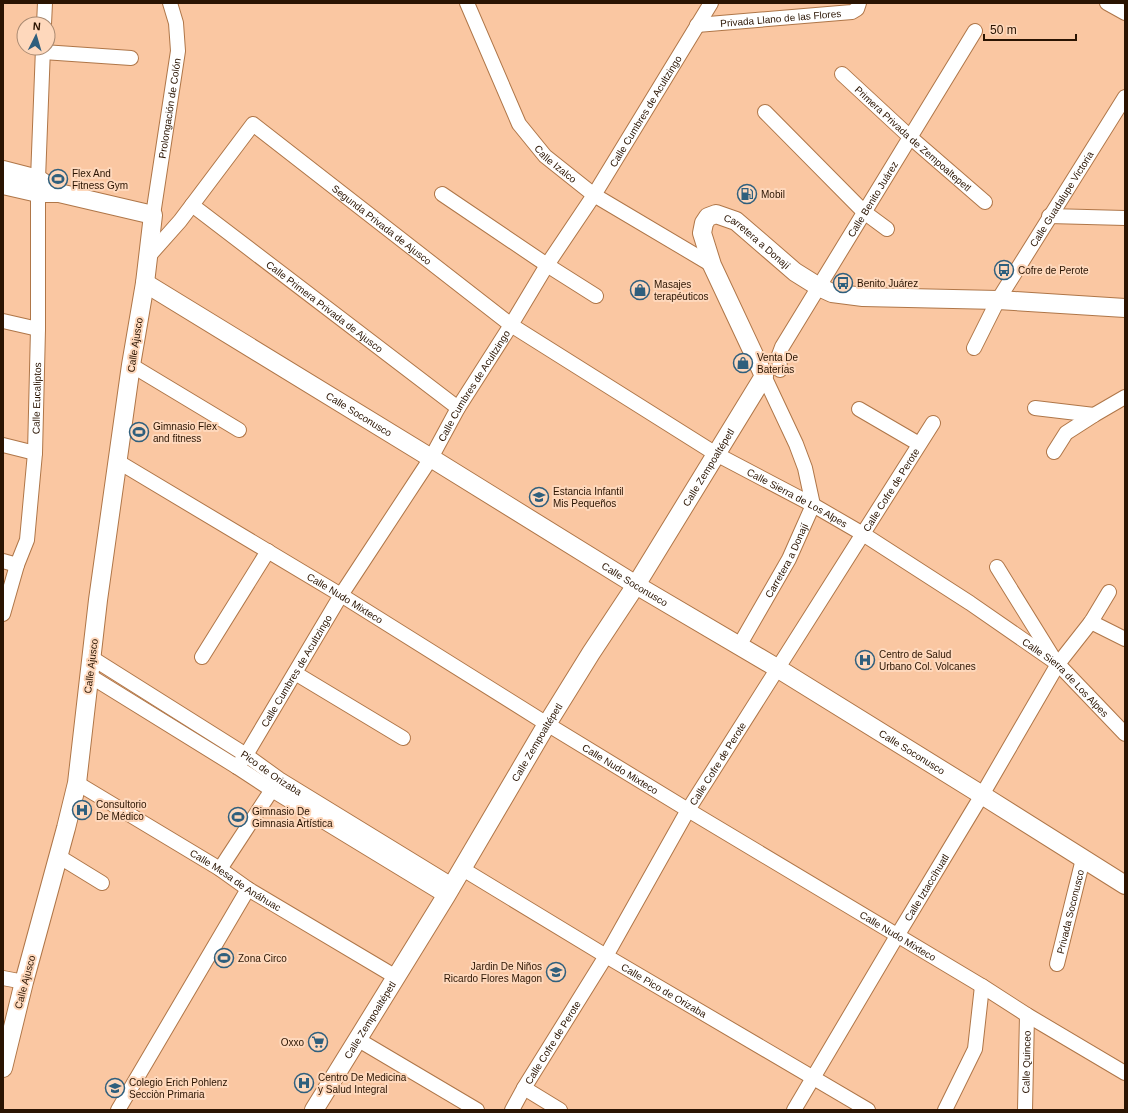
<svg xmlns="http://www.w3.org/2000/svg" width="1128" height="1113" viewBox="0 0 1128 1113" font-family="Helvetica,sans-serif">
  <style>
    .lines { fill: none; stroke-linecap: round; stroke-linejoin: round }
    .minor-casing { stroke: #af7648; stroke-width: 16 }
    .major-casing { stroke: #af7648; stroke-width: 20 }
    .minor { stroke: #fff; stroke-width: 14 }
    .major { stroke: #fff; stroke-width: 18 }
    .labels { text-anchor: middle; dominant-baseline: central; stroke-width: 4; stroke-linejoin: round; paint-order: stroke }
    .street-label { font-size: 10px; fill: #2a1402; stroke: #fed8bc }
    .poi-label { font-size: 10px; fill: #2a1402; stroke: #fed8bc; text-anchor: start }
  </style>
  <rect width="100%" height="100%" fill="#fac7a2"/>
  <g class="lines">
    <defs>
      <g id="minor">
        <path id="s1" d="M467 3 519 124 545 156 594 195 712 265"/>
        <path d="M1107 3 1125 13"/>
        <path d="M44 24 45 3"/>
        <path id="s2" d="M697 25 852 12 857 9 859 3"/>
        <path d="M43 52 131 58"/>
        <path id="s3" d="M842 74 910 137 985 202"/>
        <path d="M765 112 864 212 887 229"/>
        <path d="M442 194 547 265 596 296"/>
        <path id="s4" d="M192 205 458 408"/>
        <path id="s5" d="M153 215 178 51 176 23 170 3"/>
        <path d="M1049 216 1125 218"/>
        <path id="s6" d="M148 257 180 221 253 124 511 325 716 454 813 505 863 534 970 603 1058 664 1125 734"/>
        <path d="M3 321 38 329"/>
        <path id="s7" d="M974 348 998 300 1125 97"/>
        <path d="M131 365 239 430"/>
        <path id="s8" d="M780 370 779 355 782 347 975 31"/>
        <path d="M1035 408 1094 415"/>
        <path d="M859 409 919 444"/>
        <path d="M3 445 35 453"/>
        <path d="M1054 452 1066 433 1094 415 1125 397"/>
        <path id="s9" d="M117 461 341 595 547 724 688 810 982 986 1027 1015 1125 1073"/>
        <path d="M3 561 17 565"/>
        <path d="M997 567 1054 659"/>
        <path id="s10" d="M3 614 17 565 27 540 35 453 38 329V179L43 48"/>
        <path d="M1091 622 1125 639"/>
        <path id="s11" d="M739 646 789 559 813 505 805 468 796 444 764 376"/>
        <path d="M202 657 268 551"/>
        <path id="s12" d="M92 658 246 755 279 779 452 885"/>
        <path d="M295 673 403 738"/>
        <path d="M90 676 237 767 272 790 446 896"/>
        <path id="s13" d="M237 767 246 755 341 595 431 458 458 408 511 325 547 265 594 195 711 3"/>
        <path id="s14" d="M77 783 220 869 248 889 396 977"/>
        <path d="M58 856 102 883"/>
        <path id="s15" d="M461 868 606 956 868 1110"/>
        <path d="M220 869 277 782"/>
        <path id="s16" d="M1057 964 1083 859"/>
        <path d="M3 978 24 982"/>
        <path d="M357 1039 477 1110"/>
        <path d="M524 1088 560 1110"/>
        <path d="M118 1110 248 889"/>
        <path id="s17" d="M512 1110 524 1088 606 956 688 810 933 423"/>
        <path id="s18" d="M794 1110 897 936 982 795 1058 664 1091 622 1109 592"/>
        <path d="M945 1110 975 1049 982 986"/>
        <path id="s19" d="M1025 1110 1027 1015"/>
      </g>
      <g id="major">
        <path d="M3 170 38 179 59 193"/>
        <path d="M3 185 38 193H59L153 215 145 283 131 365 98 600 77 783 66 828 24 982 3 1068"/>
        <path id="s20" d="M145 283 431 458 636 585 777 668 982 795 1125 885"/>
        <path id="s21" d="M314 1110 446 896 547 724 591 653 636 585 764 376 712 265 702 233 704 223 708 217 716 214 736 221 795 272 819 287 832 293 863 297 998 300 1125 308"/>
      </g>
    </defs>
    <use href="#minor" class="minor-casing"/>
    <use href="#major" class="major-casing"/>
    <use href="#minor" class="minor"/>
    <use href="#major" class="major"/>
  </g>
  <defs>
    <symbol id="stadium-ring" viewBox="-11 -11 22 22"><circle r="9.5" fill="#fed8bc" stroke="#2f5f7d" stroke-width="1.5"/><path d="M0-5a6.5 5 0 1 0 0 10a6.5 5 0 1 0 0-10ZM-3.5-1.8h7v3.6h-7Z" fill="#2f5f7d"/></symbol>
    <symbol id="fuel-ring" viewBox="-11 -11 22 22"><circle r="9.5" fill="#fed8bc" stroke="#2f5f7d" stroke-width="1.5"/><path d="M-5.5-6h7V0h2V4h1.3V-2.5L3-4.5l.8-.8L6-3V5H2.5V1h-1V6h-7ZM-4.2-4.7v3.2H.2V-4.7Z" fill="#2f5f7d"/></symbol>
    <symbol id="bus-ring" viewBox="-11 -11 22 22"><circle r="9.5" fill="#fed8bc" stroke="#2f5f7d" stroke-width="1.5"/><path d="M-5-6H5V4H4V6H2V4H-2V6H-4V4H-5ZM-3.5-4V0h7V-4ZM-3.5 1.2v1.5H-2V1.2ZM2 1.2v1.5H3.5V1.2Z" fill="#2f5f7d"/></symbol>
    <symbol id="shop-ring" viewBox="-11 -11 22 22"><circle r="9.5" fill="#fed8bc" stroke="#2f5f7d" stroke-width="1.5"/><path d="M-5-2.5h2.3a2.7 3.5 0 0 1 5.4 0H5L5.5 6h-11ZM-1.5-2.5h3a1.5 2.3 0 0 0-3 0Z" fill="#2f5f7d"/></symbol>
    <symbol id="school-ring" viewBox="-11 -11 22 22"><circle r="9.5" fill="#fed8bc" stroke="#2f5f7d" stroke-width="1.5"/><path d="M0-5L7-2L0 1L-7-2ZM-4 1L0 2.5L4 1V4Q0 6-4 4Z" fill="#2f5f7d"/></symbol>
    <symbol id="hospital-ring" viewBox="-11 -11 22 22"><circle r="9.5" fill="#fed8bc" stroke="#2f5f7d" stroke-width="1.5"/><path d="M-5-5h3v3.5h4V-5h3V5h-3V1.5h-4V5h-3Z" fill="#2f5f7d"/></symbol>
    <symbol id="supermarket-ring" viewBox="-11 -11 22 22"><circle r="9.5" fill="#fed8bc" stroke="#2f5f7d" stroke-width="1.5"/><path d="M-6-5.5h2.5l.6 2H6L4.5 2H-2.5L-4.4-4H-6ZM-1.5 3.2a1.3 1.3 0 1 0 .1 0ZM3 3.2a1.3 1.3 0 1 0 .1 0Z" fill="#2f5f7d"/></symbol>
  </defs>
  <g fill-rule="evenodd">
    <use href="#stadium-ring" x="47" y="168" width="22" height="22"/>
    <use href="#fuel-ring" x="736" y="183" width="22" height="22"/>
    <use href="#bus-ring" x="993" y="259" width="22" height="22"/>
    <use href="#bus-ring" x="832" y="272" width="22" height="22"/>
    <use href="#shop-ring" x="629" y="279" width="22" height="22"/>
    <use href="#shop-ring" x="732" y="352" width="22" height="22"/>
    <use href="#stadium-ring" x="128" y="421" width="22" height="22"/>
    <use href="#school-ring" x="528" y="486" width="22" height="22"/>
    <use href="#hospital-ring" x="854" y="649" width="22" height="22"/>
    <use href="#hospital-ring" x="71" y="799" width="22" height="22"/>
    <use href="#stadium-ring" x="227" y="806" width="22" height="22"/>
    <use href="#stadium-ring" x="213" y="947" width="22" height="22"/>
    <use href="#school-ring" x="545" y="961" width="22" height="22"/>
    <use href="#supermarket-ring" x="307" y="1031" width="22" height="22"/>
    <use href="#hospital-ring" x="293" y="1072" width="22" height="22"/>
    <use href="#school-ring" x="104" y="1077" width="22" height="22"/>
  </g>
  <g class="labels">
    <g class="street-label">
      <text stroke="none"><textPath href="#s2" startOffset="84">Privada Llano de las Flores</textPath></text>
      <text stroke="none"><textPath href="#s5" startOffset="108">Prolongación de Colón</textPath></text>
      <text stroke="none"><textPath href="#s13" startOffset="773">Calle Cumbres de Acultzingo</textPath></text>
      <text stroke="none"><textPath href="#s3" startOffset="96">Primera Privada de Zempoaltepetl</textPath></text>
      <text stroke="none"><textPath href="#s1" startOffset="186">Calle Izalco</textPath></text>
      <text stroke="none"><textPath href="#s7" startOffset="173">Calle Guadalupe Victoria</textPath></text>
      <text stroke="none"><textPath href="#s8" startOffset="197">Calle Benito Juárez</textPath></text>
      <text stroke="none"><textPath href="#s6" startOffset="333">Segunda Privada de Ajusco</textPath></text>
      <text stroke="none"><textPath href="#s21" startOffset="1093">Carretera a Donají</textPath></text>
      <text stroke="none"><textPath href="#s4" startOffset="167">Calle Primera Privada de Ajusco</textPath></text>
      <text transform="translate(135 345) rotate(-81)">Calle Ajusco</text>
      <text stroke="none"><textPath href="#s13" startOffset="449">Calle Cumbres de Acultzingo</textPath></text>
      <text stroke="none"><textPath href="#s10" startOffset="220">Calle Eucaliptos</textPath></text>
      <text stroke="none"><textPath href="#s20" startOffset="251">Calle Soconusco</textPath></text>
      <text stroke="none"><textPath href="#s21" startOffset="754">Calle Zempoaltépetl</textPath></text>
      <text stroke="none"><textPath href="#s17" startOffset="727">Calle Cofre de Perote</textPath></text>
      <text stroke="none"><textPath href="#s6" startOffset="831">Calle Sierra de Los Alpes</textPath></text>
      <text stroke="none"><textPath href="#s11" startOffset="98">Carretera a Donají</textPath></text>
      <text stroke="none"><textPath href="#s20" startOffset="575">Calle Soconusco</textPath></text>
      <text stroke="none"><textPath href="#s9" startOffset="266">Calle Nudo Mixteco</textPath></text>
      <text transform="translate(91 666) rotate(-83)">Calle Ajusco</text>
      <text stroke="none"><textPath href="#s13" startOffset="113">Calle Cumbres de Acultzingo</textPath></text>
      <text stroke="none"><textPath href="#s6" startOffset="1155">Calle Sierra de Los Alpes</textPath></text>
      <text stroke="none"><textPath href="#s21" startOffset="430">Calle Zempoaltépetl</textPath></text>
      <text stroke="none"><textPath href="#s20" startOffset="899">Calle Soconusco</textPath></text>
      <text stroke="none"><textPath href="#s17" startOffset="403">Calle Cofre de Perote</textPath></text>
      <text stroke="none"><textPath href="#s9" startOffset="590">Calle Nudo Mixteco</textPath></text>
      <text stroke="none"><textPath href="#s12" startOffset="213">Pico de Orizaba</textPath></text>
      <text stroke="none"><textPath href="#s14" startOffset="186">Calle Mesa de Anáhuac</textPath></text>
      <text stroke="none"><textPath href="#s18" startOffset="259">Calle Iztaccíhuatl</textPath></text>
      <text stroke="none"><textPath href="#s16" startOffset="54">Privada Soconusco</textPath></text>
      <text stroke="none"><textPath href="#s9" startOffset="914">Calle Nudo Mixteco</textPath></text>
      <text transform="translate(25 982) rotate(-75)">Calle Ajusco</text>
      <text stroke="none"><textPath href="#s15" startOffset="237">Calle Pico de Orizaba</textPath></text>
      <text stroke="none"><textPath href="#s21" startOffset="106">Calle Zempoaltépetl</textPath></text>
      <text stroke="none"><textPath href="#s17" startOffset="79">Calle Cofre de Perote</textPath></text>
      <text stroke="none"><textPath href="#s19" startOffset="48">Calle Quinceo</textPath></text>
    </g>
    <g class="poi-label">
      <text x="72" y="173">Flex And<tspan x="72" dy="12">Fitness Gym</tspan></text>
      <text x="761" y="194">Mobil</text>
      <text x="1018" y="270">Cofre de Perote</text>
      <text x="857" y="283">Benito Juárez</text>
      <text x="654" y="284">Masajes<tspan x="654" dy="12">terapéuticos</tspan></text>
      <text x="757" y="357">Venta De<tspan x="757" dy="12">Baterías</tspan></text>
      <text x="153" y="426">Gimnasio Flex<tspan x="153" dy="12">and fitness</tspan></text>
      <text x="553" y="491">Estancia Infantil<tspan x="553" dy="12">Mis Pequeños</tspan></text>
      <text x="879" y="654">Centro de Salud<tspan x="879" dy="12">Urbano Col. Volcanes</tspan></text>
      <text x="96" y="804">Consultorio<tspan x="96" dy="12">De Médico</tspan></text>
      <text x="252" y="811">Gimnasio De<tspan x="252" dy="12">Gimnasia Artística</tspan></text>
      <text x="238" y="958">Zona Circo</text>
      <text x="542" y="966" text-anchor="end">Jardin De Niños<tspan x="542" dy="12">Ricardo Flores Magon</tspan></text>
      <text x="304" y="1042" text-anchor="end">Oxxo</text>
      <text x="318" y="1077">Centro De Medicina<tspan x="318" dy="12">y Salud Integral</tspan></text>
      <text x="129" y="1082">Colegio Erich Pohlenz<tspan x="129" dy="12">Secciòn Primaria</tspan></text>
    </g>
  </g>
  <rect width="1128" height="1113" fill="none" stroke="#2a1402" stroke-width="8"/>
  <g transform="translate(36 36) rotate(5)"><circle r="19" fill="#fed8bc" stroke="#a98a72"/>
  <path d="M0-3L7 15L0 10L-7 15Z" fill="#2f5f7d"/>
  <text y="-6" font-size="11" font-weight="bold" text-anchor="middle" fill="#2a1402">N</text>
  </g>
  <path d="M984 34v6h92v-6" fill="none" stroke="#2a1402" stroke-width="2"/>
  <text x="990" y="34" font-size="12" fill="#2a1402" stroke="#fed8bc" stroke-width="3" paint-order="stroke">50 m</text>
</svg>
